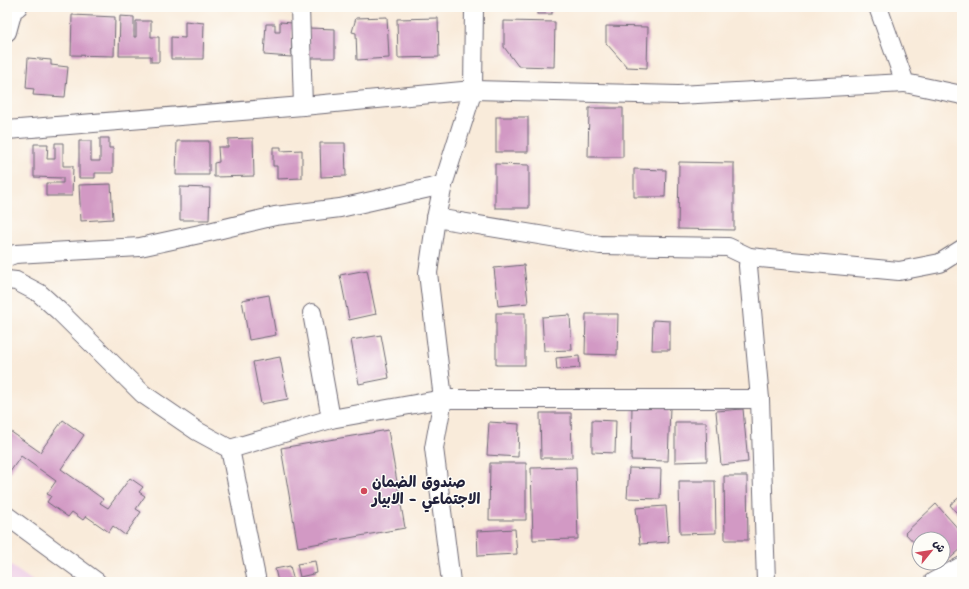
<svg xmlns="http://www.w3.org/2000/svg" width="969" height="589" viewBox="0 0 969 589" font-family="'Shantell Sans','Playpen Sans Arabic',sans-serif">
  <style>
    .built { fill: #efd0e7 }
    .building { fill: #d299c4 }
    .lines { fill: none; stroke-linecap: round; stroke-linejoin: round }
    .minor-casing { stroke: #6d6873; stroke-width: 20 }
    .minor { stroke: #fff; stroke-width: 18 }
    .poi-dot { fill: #d1495b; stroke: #fdfcf7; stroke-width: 1.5 }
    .labels { text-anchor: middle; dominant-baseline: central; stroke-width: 3; stroke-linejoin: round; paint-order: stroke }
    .poi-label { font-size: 15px; font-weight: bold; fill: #22223b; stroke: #fdfcf7; text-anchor: start }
  </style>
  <rect width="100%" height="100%" fill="#fdfcf7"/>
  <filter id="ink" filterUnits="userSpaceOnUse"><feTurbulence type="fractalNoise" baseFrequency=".025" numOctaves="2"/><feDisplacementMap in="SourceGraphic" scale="8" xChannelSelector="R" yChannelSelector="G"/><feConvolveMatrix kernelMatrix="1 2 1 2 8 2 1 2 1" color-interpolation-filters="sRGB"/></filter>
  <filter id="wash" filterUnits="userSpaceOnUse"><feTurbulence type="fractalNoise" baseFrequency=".012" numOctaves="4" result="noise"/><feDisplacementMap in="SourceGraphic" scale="16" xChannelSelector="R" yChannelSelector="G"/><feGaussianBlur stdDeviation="0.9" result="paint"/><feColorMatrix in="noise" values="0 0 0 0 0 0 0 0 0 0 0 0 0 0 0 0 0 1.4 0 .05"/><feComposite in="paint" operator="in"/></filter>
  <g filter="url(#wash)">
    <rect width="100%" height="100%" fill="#f9ebda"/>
    <path class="built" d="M7 563 34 582H7Z"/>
    <g id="blocks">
      <g class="building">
        <rect x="537" y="7" width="15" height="7"/>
        <path d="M72 15 115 17 114 56 71 55Z"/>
        <path d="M120 16 134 17V37H136V21H151V37H159V62H151V56H119Z"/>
        <path d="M387 17 389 58 357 60 356 33 352 32 356 18Z"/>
        <path d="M438 18 439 57 398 58 397 19Z"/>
        <path d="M185 21 204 23 203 59H171V37L185 38Z"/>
        <path d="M504 21 555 22 554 67 518 66 504 47Z"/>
        <path d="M280 22 293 23 291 57 264 55 266 24H275V32H280Z"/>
        <path d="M606 26 648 27 647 68 627 67 606 43Z"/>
        <path d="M309 28 335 29V58H308Z"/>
        <path d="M28 58 51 60V65L68 67 65 97 33 95 34 89 26 88Z"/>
        <path d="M589 108H623V157H588Z"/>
        <rect x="496" y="117" width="32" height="35"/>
        <path d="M100 138H109V148H113V173H95V178H79V141H91V161H100Z"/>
        <path d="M253 138 254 176 214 177V163L219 162 218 147H228V139Z"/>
        <path d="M177 141H209V175H176Z"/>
        <path d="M55 143H63V166H73L72 196H46V183H63V178L34 177V144H48L47 159H55Z"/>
        <path d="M320 143H345L346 176 321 177Z"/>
        <path d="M273 147H281V151L302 150V178L277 179V166H273Z"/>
        <path d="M679 162 734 163V230L678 229Z"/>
        <path d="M495 164 529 165V208H495Z"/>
        <path d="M634 169 666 170 665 197H634Z"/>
        <path d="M111 184 113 219 81 221 79 185Z"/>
        <path d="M180 187 210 188 209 220H180Z"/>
        <path d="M524 265 528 303 498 306 494 268Z"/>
        <path d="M367 270 376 314 349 320 340 275Z"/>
        <path d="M269 295 276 335 249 340 242 300Z"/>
        <rect x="496" y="313" width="29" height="52"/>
        <path d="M586 314H618L617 355 585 354Z"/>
        <path d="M570 315 572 350 544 351 542 317Z"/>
        <path d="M653 320 670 321V350H652Z"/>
        <path d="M381 335 389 378 359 384 351 340Z"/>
        <path d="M579 356 580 368 557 370 556 358Z"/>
        <path d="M280 357 288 399 261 404 253 362Z"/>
        <path d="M632 406 670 407 668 461 631 460Z"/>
        <path d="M743 409 748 462 721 465 716 411Z"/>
        <path d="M540 413H571L572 458H541Z"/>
        <path d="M63 420 84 435 61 469 103 499 100 503 108 508 130 478 143 487 139 492 145 496 136 509 141 512 125 535 113 526 109 532 86 516 83 520 72 512 68 517 47 502 51 496 47 494 56 481 21 456 10 472 7 470V429L40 452Z"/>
        <path d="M592 420 616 421 615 453 592 452Z"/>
        <path d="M489 422 519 424 518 457 487 455Z"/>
        <path d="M675 422H706L707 461 675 462Z"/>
        <path d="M388 430 405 528 298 547 281 448Z"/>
        <path d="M490 463H526V520H489Z"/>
        <path d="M576 467 578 539 533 540 531 468Z"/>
        <path d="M629 468 661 469 660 499 627 498Z"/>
        <path d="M724 476H747L748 540H725Z"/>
        <path d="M679 481H715L716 533 680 534Z"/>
        <path d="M962 495V519L950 505Z"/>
        <path d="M936 504 962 533V548L938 569 933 563H943V539H919V548L905 533Z"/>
        <path d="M666 506 669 542 640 544 636 508Z"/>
        <path d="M515 529 517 554 478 556 477 531Z"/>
        <path d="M315 561 317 573 300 577 297 564Z"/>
        <path d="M290 566 293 578 278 582 275 569Z"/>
      </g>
    </g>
  </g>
  <g filter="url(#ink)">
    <use href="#blocks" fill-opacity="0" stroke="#6d6873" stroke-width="1"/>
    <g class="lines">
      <defs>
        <g id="minor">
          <path d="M300 7 303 106"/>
          <path d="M878 7 905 83 962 95"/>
          <path d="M7 32 13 10 18 7"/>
          <path d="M7 130 303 106 473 90 678 95 905 83"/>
          <path d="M436 218 600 245 728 247 749 257 748 266 760 399 766 582"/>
          <path d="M7 257 15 254 140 247 209 232 275 216 340 208 443 185"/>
          <path d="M749 257 899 271 940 263 962 249"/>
          <path d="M7 280 16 281 39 293 59 311 143 394 197 431 230 449"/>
          <path d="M312 313 331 419"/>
          <path d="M7 516 97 582"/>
          <path d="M257 582 230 449 331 419 443 399H760"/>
          <path d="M451 582 434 448 443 399 428 273 436 218 443 185 473 90 474 7"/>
          <path d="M933 582 962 566"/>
        </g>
      </defs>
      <use href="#minor" class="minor-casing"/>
      <use href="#minor" class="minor"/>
    </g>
  </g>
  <circle class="poi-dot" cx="364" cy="491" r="4"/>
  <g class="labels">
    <g class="poi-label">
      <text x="372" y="482">صندوق الضمان<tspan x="372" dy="17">الاجتماعي - الابيار</tspan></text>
    </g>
  </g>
  <rect width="969" height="589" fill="none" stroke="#fdfcf7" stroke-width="24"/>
  <g transform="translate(931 551) rotate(60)"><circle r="19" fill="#fdfcf7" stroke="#a5a5ac"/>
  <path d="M0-3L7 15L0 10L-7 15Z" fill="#d1495b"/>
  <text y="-6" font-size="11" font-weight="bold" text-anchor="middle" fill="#22223b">ش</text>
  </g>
</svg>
